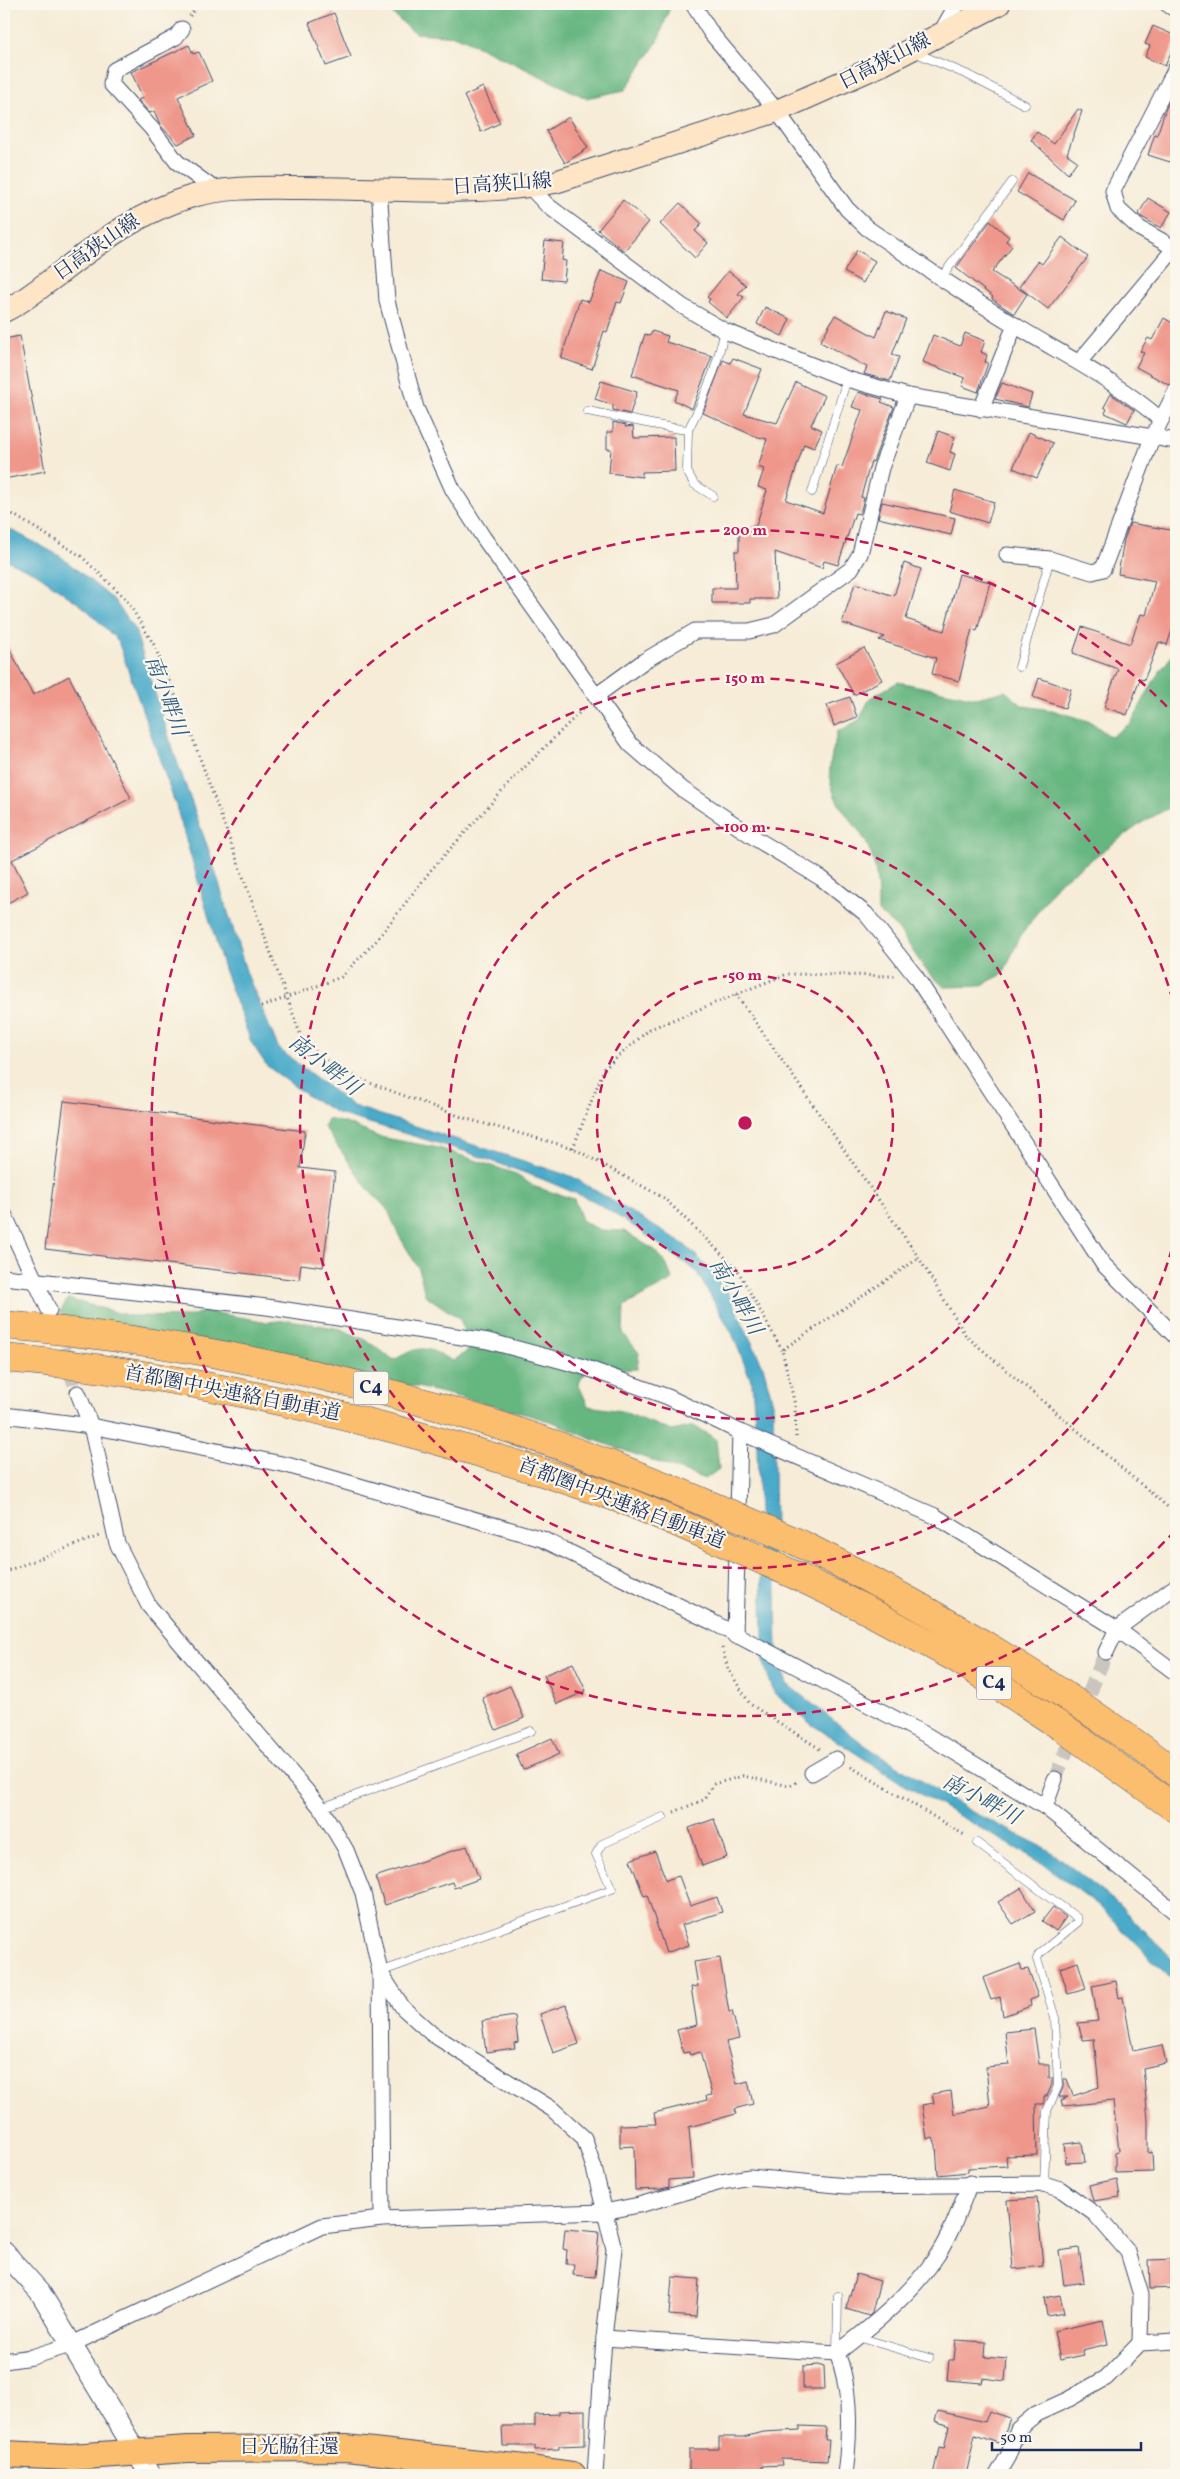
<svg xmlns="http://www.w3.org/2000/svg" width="1180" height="2479" viewBox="0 0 1180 2479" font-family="Vollkorn,'Noto Serif JP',serif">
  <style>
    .forest { fill: #66b680; stroke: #40726f }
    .water { fill: #4aaac9; stroke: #326c94 }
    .building { fill: #ef978b }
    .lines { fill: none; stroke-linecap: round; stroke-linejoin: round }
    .minor-tunnel { stroke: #cac6bf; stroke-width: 15; stroke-dasharray: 15 8; stroke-linecap: butt }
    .service-casing { stroke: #3c4b70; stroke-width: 9 }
    .minor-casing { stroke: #3c4b70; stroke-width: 17 }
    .tertiary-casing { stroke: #3c4b70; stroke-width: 22 }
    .secondary-casing { stroke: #3c4b70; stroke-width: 24 }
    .trunk-casing { stroke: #3c4b70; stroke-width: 28 }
    .motorway-casing { stroke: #3c4b70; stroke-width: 29 }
    .path { stroke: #3c4b70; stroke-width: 3; stroke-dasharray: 1 4; stroke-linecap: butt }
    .service { stroke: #fff; stroke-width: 8 }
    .minor { stroke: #fff; stroke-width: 15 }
    .tertiary { stroke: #fff; stroke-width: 20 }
    .secondary { stroke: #fde5c5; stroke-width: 22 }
    .trunk { stroke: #fbbd6e; stroke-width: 26 }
    .motorway { stroke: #fbbd6e; stroke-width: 28 }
    .motorway-bridge-casing { stroke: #3c4b70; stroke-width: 29; stroke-linecap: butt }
    .motorway-bridge { stroke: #fbbd6e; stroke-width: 28 }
    .ring { fill: none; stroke: #c2185b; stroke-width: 2.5; stroke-dasharray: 9 6 }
    .labels { text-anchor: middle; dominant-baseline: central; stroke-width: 4.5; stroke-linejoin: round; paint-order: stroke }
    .shield { fill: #fbf7ec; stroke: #5e6b89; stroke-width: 1 }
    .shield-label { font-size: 19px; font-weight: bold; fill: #1b2f5e }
    .street-label { font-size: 20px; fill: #1b2f5e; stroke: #fbf7ec }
    .water-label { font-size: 21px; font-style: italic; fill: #2b5a83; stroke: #fbf7ec }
    .centre { fill: #c2185b; stroke: #fbf7ec; stroke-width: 2.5 }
    .ring-label { font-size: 15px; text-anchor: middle; font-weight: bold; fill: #c2185b; stroke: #fbf7ec; stroke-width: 4.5; stroke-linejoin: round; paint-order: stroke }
  </style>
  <rect width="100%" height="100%" fill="#fbf7ec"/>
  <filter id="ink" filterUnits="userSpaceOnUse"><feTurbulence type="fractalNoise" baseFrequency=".02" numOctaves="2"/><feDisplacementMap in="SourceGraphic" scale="10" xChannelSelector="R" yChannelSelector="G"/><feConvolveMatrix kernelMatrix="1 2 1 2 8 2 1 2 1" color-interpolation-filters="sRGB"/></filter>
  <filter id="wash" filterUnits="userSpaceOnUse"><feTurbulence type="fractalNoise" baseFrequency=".0096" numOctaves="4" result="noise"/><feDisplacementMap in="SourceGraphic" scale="20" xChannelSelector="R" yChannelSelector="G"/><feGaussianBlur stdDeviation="1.12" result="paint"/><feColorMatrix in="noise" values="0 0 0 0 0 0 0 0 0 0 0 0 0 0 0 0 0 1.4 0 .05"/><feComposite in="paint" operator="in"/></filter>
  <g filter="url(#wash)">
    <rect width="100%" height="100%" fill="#f6ecd7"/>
    <g class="forest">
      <path d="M381 4H671L658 41 625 90 586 98 457 36 415 33Z"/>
      <path d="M1176 650V804L1143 822 1057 884 1020 937 1003 974 980 986 944 987 925 969 898 929 878 912C878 885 877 857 861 834 846 812 835 806 830 778 828 764 835 745 837 732L859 720 870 698 898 682 976 698 1005 691 1023 706 1052 710 1091 722 1111 737 1131 723 1156 677Z"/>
      <path d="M328 1119 348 1124 379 1137 439 1148 513 1173 535 1187 574 1199 583 1222 601 1230 624 1231 656 1251 666 1264 673 1280 624 1306 623 1333 639 1353 637 1369 618 1370 595 1361 578 1383 588 1406 621 1411 672 1431 694 1426 716 1439 719 1469 705 1479 589 1438 553 1422 500 1407 422 1388 80 1329 60 1312 68 1299 130 1316 188 1317 205 1311 268 1322 289 1320 341 1329 366 1340 394 1360C422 1344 424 1346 453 1361L469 1350 460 1319 425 1295 419 1269 398 1234 388 1210 368 1189 324 1127Z"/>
    </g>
    <path class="water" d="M4 526 60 556 114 600 135 630 173 750 209 851 247 974 279 1049 353 1106 573 1177 685 1245 723 1282 763 1366 773 1403 777 1653 787 1684 866 1746 970 1811 1049 1850 1117 1903 1176 1962V1984L1098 1905 1042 1863 901 1783 811 1724 774 1693 764 1664 757 1448 752 1383 732 1333 696 1271 641 1231 594 1201 542 1179 464 1151 339 1114 306 1095 267 1066 251 1042 224 969 176 806 118 641 86 609 37 574 4 559Z"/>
    <g id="blocks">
      <g class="building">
        <path d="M334 13 351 57 326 66 309 23Z"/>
        <path d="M1153 26 1176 36V41L1165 66 1145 57 1150 46 1145 44Z"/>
        <path d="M189 45 193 54 199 52 212 81 178 97 196 135 178 144 161 126 154 111 150 113 138 100 143 98 131 72Z"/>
        <path d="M483 87 500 123 481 132 464 96Z"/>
        <path d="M1176 88V144L1170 162 1148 155 1155 134 1157 135 1166 108Z"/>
        <path d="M1078 109 1082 111 1067 154 1077 161 1068 174 1031 140 1037 132 1054 144Z"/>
        <path d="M569 117 588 148 565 163 546 131Z"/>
        <path d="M1028 173 1075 200 1064 220 1017 192Z"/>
        <path d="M1148 198 1171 212 1161 228 1138 215Z"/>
        <path d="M623 200 649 222 624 251 598 230Z"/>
        <path d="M680 203 702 224 695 231 708 243 695 258 660 224Z"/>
        <path d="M990 221 1009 237 1006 241 1012 246 992 272 1027 294 1014 314 992 299 993 297 956 268Z"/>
        <path d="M1062 237 1088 257 1048 309 1019 287 1038 261 1042 264Z"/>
        <path d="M545 241 564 243 562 260 566 261 564 281 541 279Z"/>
        <path d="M857 250 875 261 863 283 844 272Z"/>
        <path d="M601 271 629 282 621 303 617 302 607 332 604 331 592 369 561 358 580 299 589 302Z"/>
        <path d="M728 271 746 285 738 294 744 297 727 318 708 302 710 299 707 297Z"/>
        <path d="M765 307 790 319 782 336 757 324Z"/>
        <path d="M886 311 906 319 892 355 899 357 890 381 864 374 867 367 820 342 835 315 876 337Z"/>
        <path d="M1164 318 1176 325V382L1169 385 1136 367 1144 353 1140 351 1148 338 1152 340Z"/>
        <path d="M652 331 668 336 666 342 712 356 692 409 674 400 679 390 632 375 645 334 650 336Z"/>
        <path d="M965 333 985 341 981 352 987 355 985 362 988 363 978 392 962 386 965 378 923 362 933 335 960 346Z"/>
        <path d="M20 336 45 471 4 479V339Z"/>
        <path d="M733 358 762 369 744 414 777 423 796 382 825 396 811 425 822 430 814 448 804 444 786 500 823 513 837 466 842 467 862 410 852 407 858 392 883 399 881 402 894 407 873 462 871 461 861 497 864 498 860 514 855 513 838 565 824 561 822 568 775 552 777 599H750V603H712V588H736L735 551H739V532H751V526H756L767 490 758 487 764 469 758 467 767 439 754 436 703 413 723 360 730 363Z"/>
        <path d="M601 381 637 392 630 414 613 410V405L595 399Z"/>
        <path d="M1002 383 1032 394 1028 407 995 399Z"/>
        <path d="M1111 394 1134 410 1127 423 1105 413 1107 409 1104 407Z"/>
        <path d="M613 422 626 425 625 427 633 426 634 438 674 437 675 471 642 472V477L609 473 611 449H607V432H613Z"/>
        <path d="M938 431 955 437 950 452 955 454 950 471 927 463Z"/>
        <path d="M1029 432 1053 443 1037 478 1013 468Z"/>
        <path d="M955 490 994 502 988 523 949 511Z"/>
        <path d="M882 502 955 518 951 535 878 518Z"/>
        <path d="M1130 523 1176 531V619L1167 645 1159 642 1144 680 1140 679 1127 715 1104 707 1118 669 1073 653 1082 627 1130 644 1141 614 1146 615 1155 581 1118 574 1124 540Z"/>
        <path d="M904 563 921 569 906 619 944 631 959 574 990 582 977 631 972 629 959 681 932 674 936 658 879 640 885 637 842 623 855 583 894 596Z"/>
        <path d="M4 638 33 695 69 676 131 798 12 860 28 892 4 905Z"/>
        <path d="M864 648 882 680 854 695 836 663Z"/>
        <path d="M1039 678 1071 689 1065 708 1033 697Z"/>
        <path d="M850 697 857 717 834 726 827 705Z"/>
        <path d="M64 1101 305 1131 300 1168 335 1172 323 1267 301 1264 299 1280 45 1249Z"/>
        <path d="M573 1663 586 1691 557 1704 544 1675Z"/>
        <path d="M510 1686 524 1718 496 1730 482 1698Z"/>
        <path d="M552 1738 559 1754 523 1770 516 1754Z"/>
        <path d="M714 1819 727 1857 702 1866 689 1828Z"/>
        <path d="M467 1846 479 1879 454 1888 452 1882 385 1905 375 1877Z"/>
        <path d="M655 1851 666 1880 679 1876 690 1906 717 1897 722 1912 682 1925 689 1945 666 1953 647 1895 644 1896 630 1860Z"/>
        <path d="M1021 1888 1035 1911 1013 1924 998 1902Z"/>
        <path d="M1053 1907 1066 1917 1056 1931 1042 1921Z"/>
        <path d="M720 1958 729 2012 732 2011 739 2039 726 2042 737 2084 748 2081 753 2104 734 2109 736 2114 689 2127 693 2178 669 2180V2187L661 2189 635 2190 634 2146 620 2147V2125L656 2124 654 2113 707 2100 706 2096 712 2095 700 2052 690 2055 689 2052 683 2053 677 2030 697 2025 691 1987 698 1986 694 1962Z"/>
        <path d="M1078 1962 1086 1989 1068 1994 1060 1968Z"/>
        <path d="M1020 1964 1022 1970 1028 1969 1038 1997 1030 2000 1031 2006 1003 2016 1000 1997 991 2000 983 1978Z"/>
        <path d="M1116 1981 1119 1998 1123 1997 1133 2051 1162 2045 1166 2063 1143 2068 1148 2120V2153L1152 2152 1153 2172 1115 2173V2152L1119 2151 1113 2101 1063 2106 1061 2100 1068 2097H1059L1063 2088V2079H1067L1073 2096 1099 2087 1094 2039 1083 2040 1078 2023 1098 2021 1092 1986Z"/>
        <path d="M566 2005 579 2044 553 2053 540 2014Z"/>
        <path d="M515 2016 518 2042 514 2043 515 2048 486 2052 482 2021Z"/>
        <path d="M1034 2029 1039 2064H1049V2078H1052V2085L1047 2096H1044V2104H1036L1037 2155 1006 2156 1007 2166 968 2168V2172L938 2175 936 2145 933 2137 927 2139 922 2105 934 2103 932 2094 951 2091 954 2114 990 2106 986 2067 1009 2065 1005 2032Z"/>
        <path d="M1082 2142 1085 2162 1066 2163 1064 2144Z"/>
        <path d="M1117 2179 1120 2197 1093 2201 1089 2185Z"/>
        <path d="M1037 2198 1043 2266 1013 2269 1007 2200Z"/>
        <path d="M565 2229 599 2232 595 2277 573 2275 574 2264H566L567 2250 563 2249Z"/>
        <path d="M1079 2248 1084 2282 1064 2285 1059 2251Z"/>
        <path d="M1176 2259V2288L1150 2289 1149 2260Z"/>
        <path d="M856 2274 880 2281 872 2313 869 2316 846 2309Z"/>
        <path d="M672 2277 699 2279 696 2317 669 2315Z"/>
        <path d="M1060 2295 1064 2313 1047 2316 1044 2298Z"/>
        <path d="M1103 2320 1108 2344 1082 2350 1084 2355 1060 2360 1054 2331Z"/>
        <path d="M956 2340 986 2342 985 2357 1007 2359 1005 2381 983 2378 982 2383 947 2380 949 2360H954Z"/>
        <path d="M818 2365 824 2367 825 2389H803V2366Z"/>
        <path d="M585 2410V2445L559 2446V2449L535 2450V2446H503L502 2426H535V2415L559 2414V2411Z"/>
        <path d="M938 2411 985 2422 989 2411 1010 2418 1001 2444 975 2435 966 2475H933L939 2448 944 2449 949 2426 935 2421Z"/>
        <path d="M800 2426 826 2427 825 2440H829L827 2461 781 2459 782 2465 762 2466 763 2475 696 2473V2470H689V2449H719V2437H743L764 2432 800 2430Z"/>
      </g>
    </g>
  </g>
  <g filter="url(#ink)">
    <use href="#blocks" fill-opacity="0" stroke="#3c4b70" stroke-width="1"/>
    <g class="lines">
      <g class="minor-tunnel">
        <path d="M55 1326 78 1393"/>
        <path d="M1055 1779 1106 1652"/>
      </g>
      <defs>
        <g id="service">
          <path d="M914 52 968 75 1025 105"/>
          <path d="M941 278 1012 182"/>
          <path d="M587 411C621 417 654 426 688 430"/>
          <path d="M812 492 847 379"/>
          <path d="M713 496 694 484 687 471 688 430 700 406 714 371 725 331"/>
          <path d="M1019 667 1050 559"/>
          <path d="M321 1808 531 1731"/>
          <path d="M977 1843 1077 1918 1078 1922 1039 1954 1037 1959 1055 2018 1058 2086 1047 2111 1044 2184"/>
          <path d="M380 1972 612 1889 596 1854 602 1844 663 1817"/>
          <path d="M858 2337 929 2358"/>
          <path d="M837 2353 838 2296"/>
          <path d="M70 2461 73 2475"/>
        </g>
        <g id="minor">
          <path d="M693 4 711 33 777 111 847 209 867 228C915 261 963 294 1013 324 1063 355 1115 380 1160 419"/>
          <path d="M1167 4 1176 10"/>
          <path d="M182 29 176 37 114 70 111 84 152 129 177 162 217 191"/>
          <path d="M940 34 957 4"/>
          <path d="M1176 68 1113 191 1118 209 1139 228 1176 249"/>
          <path d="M530 187 547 205 682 306 725 331 847 379 908 396 1176 441"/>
          <path d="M379 188 387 301 416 408 453 490 483 537 630 744 682 789 758 840 821 878 866 914 916 977 1103 1264 1176 1337"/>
          <path d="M1080 361 1174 249"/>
          <path d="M981 409 1015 325"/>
          <path d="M1007 555 1050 559 1092 572 1103 569 1152 438 1176 391"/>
          <path d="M597 695 644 661 695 631H749L774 625 851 569 860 554 881 468 908 396"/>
          <path d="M4 1214 49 1310"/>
          <path d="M4 1277 267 1307 488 1341 581 1366 668 1397 740 1432 935 1516 1117 1629 1176 1673"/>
          <path d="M78 1393 91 1426 117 1543 149 1606 321 1808 346 1850 363 1893 380 1972 403 2008 432 2034 552 2109 584 2138 594 2168 614 2249 604 2338 595 2475"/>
          <path d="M4 1415 91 1426 287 1465 542 1539 714 1623 928 1736 1045 1807 1176 1913"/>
          <path d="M735 1636 740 1432"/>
          <path d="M1106 1652 1117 1629 1176 1586"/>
          <path d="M812 1773 836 1759"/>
          <path d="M1045 1807 1055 1779"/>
          <path d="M380 1972 382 2219"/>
          <path d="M604 2338 837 2353C871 2327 909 2296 934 2260 950 2238 960 2208 970 2183"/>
          <path d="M837 2353C852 2390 850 2436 845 2475"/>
          <path d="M4 2361 32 2357 70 2345 322 2226 382 2219 604 2212 639 2205 721 2182 750 2177 847 2186 1044 2184 1060 2189 1095 2214 1128 2252 1141 2295 1140 2343"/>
          <path d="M997 2475 1008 2456 1018 2429 1036 2414 1069 2399 1106 2378 1140 2343 1176 2341"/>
        </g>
        <path id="tertiary" d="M4 2252 40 2292 150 2475"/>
        <path id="secondary" d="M4 311C24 302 42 286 60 273 101 241 143 210 193 196 228 186 267 188 302 188 384 188 476 197 555 182L777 111 883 64 999 4"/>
        <path id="trunk" d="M4 2454 70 2457 188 2449 346 2448 525 2468 573 2475"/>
        <g id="motorway">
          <path d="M4 1325C255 1347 491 1409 722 1510"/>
          <path d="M4 1358C136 1369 266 1395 394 1429 473 1450 552 1473 628 1502 660 1515 691 1529 722 1542"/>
          <path d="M799 1543C932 1609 1057 1684 1176 1773"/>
          <path d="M799 1577 863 1608 959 1660 1060 1726 1176 1809"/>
        </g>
      </defs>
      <use href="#service" class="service-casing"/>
      <use href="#minor" class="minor-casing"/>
      <use href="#tertiary" class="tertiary-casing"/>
      <use href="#secondary" class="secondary-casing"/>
      <use href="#trunk" class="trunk-casing"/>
      <use href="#motorway" class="motorway-casing"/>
      <g class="path">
        <path d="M190 16 198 4"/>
        <path d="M4 509 81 556 126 599 154 645 189 728 302 1039 319 1055 362 1080 467 1119 573 1148 664 1198 737 1269 782 1350"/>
        <path d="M736 994 919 1258 966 1336 1176 1514"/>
        <path d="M261 1007 341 977 376 941 431 870 516 776 585 707"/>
        <path d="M573 1148 604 1069 650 1029 787 974 895 976"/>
        <path d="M796 1437 795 1405 782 1350 919 1258"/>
        <path d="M4 1572 99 1536"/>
        <path d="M722 1648 728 1669 750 1704 820 1749"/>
        <path d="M851 1767 966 1836"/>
        <path d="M674 1812 703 1800 714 1784 743 1776 790 1786 799 1781"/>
      </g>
      <use href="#service" class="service"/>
      <use href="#minor" class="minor"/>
      <use href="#tertiary" class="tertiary"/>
      <use href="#secondary" class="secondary"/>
      <use href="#trunk" class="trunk"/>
      <use href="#motorway" class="motorway"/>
      <defs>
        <g id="motorway-bridge">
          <path d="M722 1510 799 1543"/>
          <path d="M722 1542 799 1577"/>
        </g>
      </defs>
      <use href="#motorway-bridge" class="motorway-bridge-casing"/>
      <use href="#motorway-bridge" class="motorway-bridge"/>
    </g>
  </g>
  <g class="ring">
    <circle cx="745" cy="1123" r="148"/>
    <circle cx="745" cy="1123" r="296"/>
    <path d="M1176 1234A445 445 0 1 1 1176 1012"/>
    <path d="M1175 1531A593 593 0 1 1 1175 715"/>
  </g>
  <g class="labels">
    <g class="shield">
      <rect x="353.5" y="1371.5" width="35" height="33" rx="4"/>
      <rect x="976.5" y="1666.5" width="35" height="33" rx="4"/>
    </g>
    <g class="shield-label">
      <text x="371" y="1388">C4</text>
      <text x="994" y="1683">C4</text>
    </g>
    <g class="street-label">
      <text transform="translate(885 62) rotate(-27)">日高狭山線</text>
      <text transform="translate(502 185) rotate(-4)">日高狭山線</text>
      <text transform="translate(97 248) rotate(-35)">日高狭山線</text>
      <text transform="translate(232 1394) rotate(11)">首都圏中央連絡自動車道</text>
      <text transform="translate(621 1504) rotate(21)">首都圏中央連絡自動車道</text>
      <text x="289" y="2448">日光脇往還</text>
    </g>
    <g class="water-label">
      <text transform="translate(165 696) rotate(70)">南小畔川</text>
      <text transform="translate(324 1066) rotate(38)">南小畔川</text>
      <text transform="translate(735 1297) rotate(60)">南小畔川</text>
      <text transform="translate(981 1800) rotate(28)">南小畔川</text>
    </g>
  </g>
  <circle cx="745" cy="1123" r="8" class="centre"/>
  <g class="ring-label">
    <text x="745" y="535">200 m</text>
    <text x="745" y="683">150 m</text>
    <text x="745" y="832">100 m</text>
    <text x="745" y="980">50 m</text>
  </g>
  <rect width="1180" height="2479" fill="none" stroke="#fbf7ec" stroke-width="20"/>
  <path d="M992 2442v8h149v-8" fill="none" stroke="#1b2f5e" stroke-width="2.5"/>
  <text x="1000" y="2442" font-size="15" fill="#1b2f5e" stroke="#fbf7ec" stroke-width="4" paint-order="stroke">50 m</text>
</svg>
